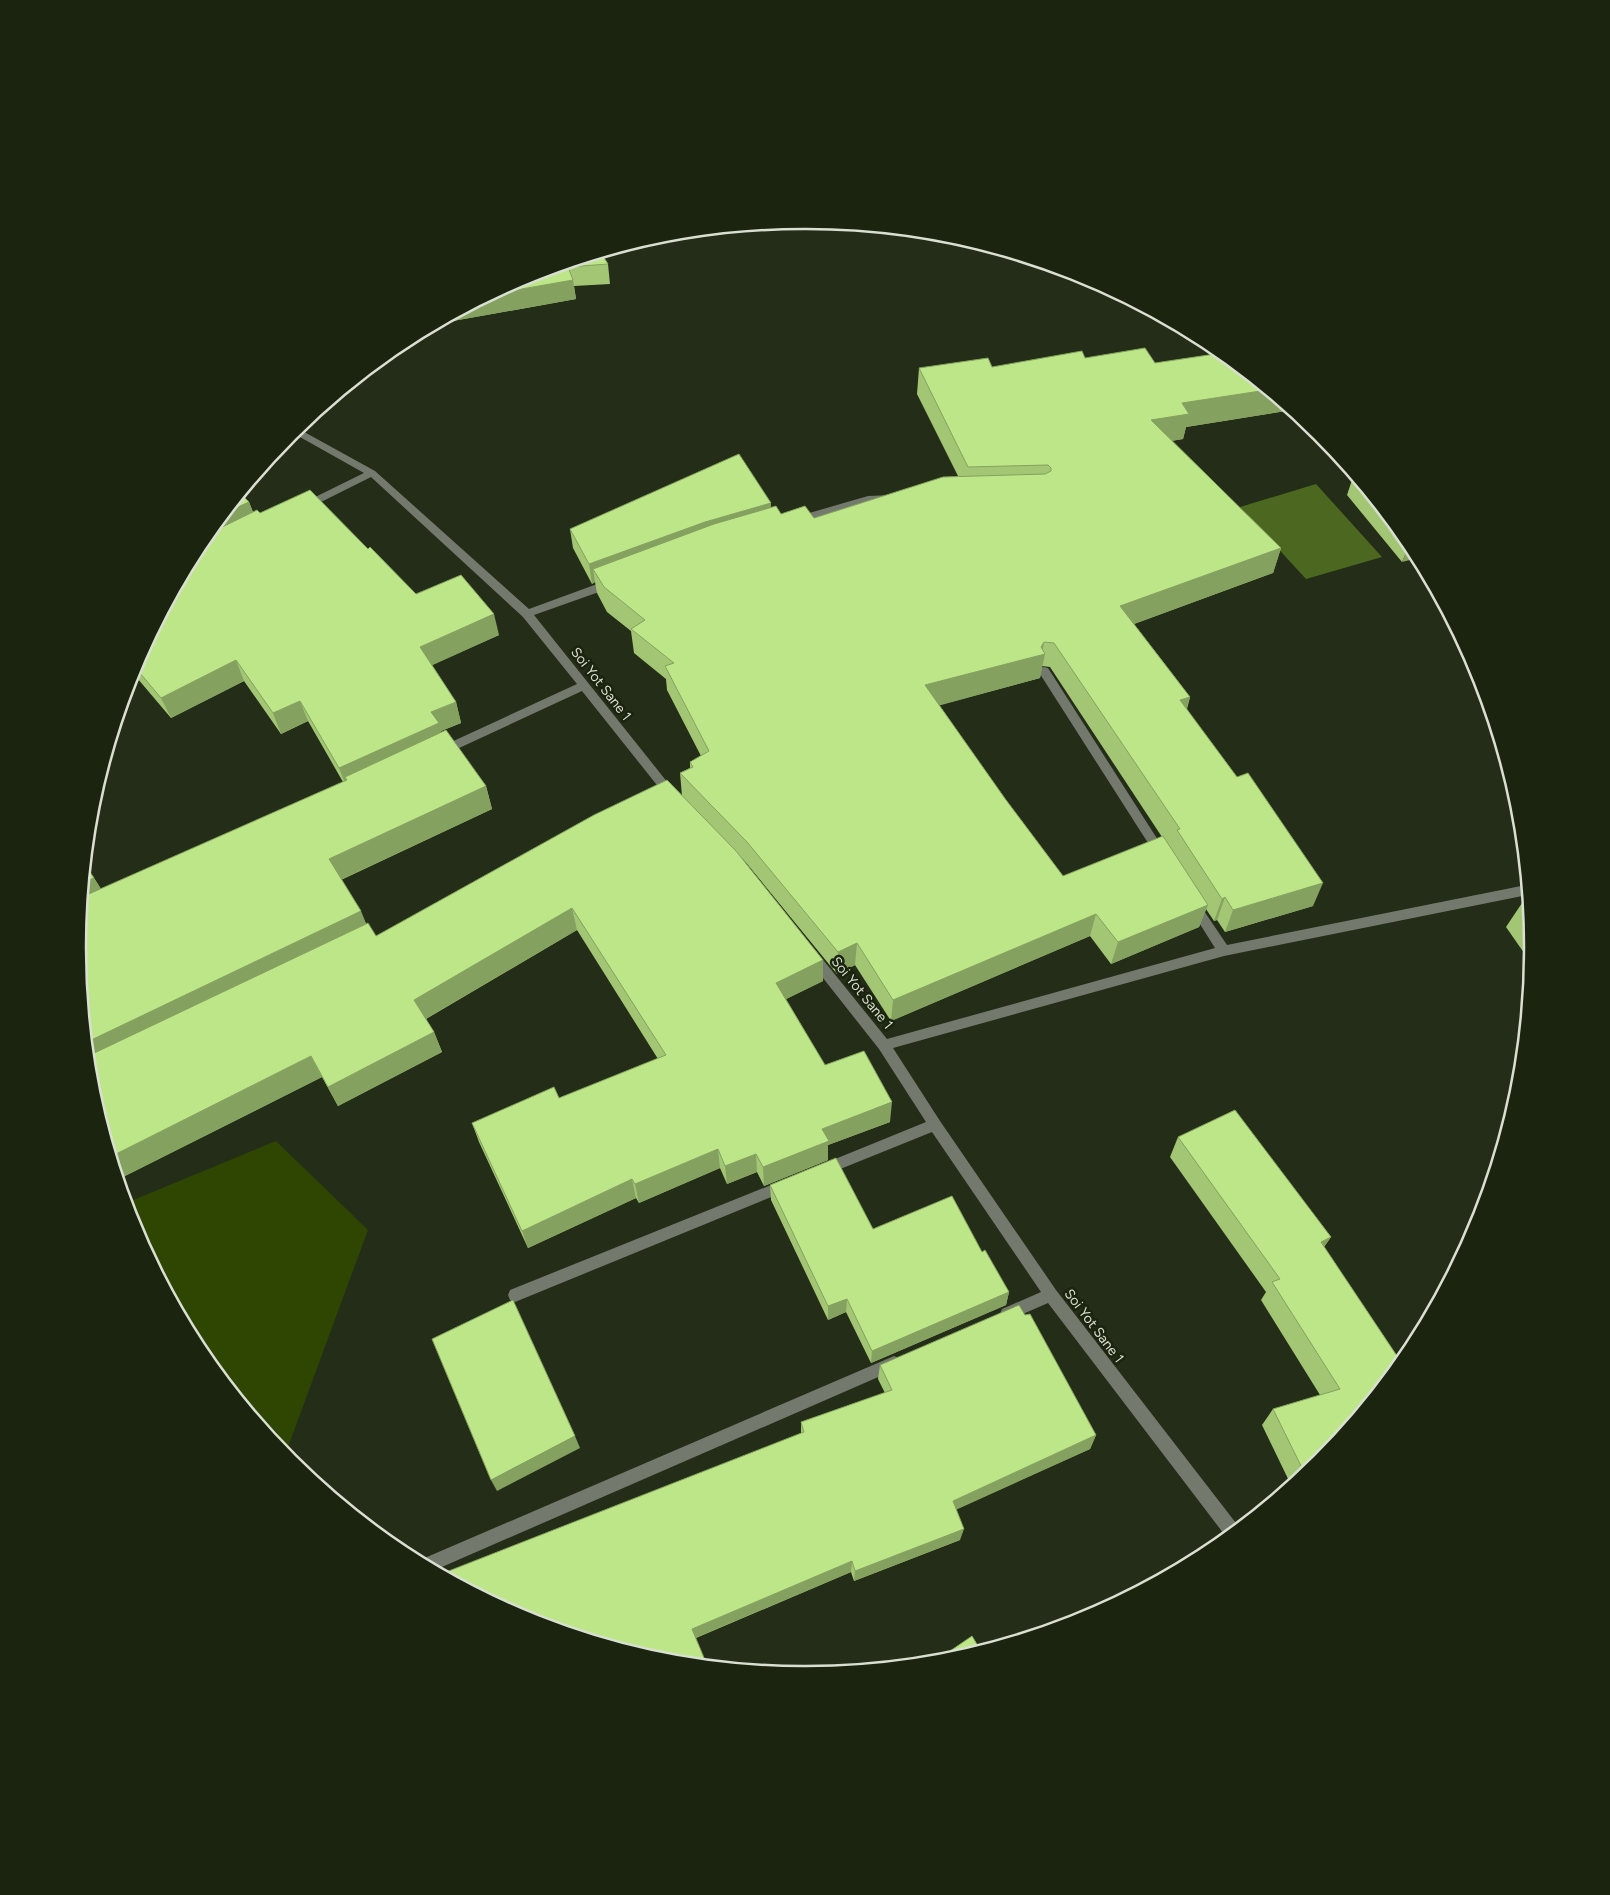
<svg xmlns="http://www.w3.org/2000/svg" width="1610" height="1895" viewBox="0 0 1610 1895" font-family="Figtree,sans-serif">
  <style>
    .green { fill: #2f4602 }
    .water { fill: #4c6820 }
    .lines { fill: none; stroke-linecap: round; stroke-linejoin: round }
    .minor { fill: #74796e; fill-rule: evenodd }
    .wall { fill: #a3c675; fill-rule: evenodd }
    .shaded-wall { fill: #84a15f }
    .building { fill: #bde688; stroke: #84a15f }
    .labels { text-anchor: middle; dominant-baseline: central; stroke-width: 5; stroke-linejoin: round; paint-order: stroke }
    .street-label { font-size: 14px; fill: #d9dfd1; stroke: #1a240e }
    .rim { fill: none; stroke: #d9dfd1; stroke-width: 2.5 }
  </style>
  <rect width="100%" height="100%" fill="#242d18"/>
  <path class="green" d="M276 1141 368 1230 285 1455 200 1351 133 1226 126 1203Z"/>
  <path class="water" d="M1316 484 1382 557 1306 579 1240 507Z"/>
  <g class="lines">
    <g class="minor">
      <path d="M297 428 375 471 529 609 608 580H616L617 583 616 586 534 615 676 793 678 796 676 799H668L582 691 444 755H436L434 752 436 749 577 684 523 617 371 477 309 508H301V504L364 473 291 432Z"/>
      <path d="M891 495 895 496V500L868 502 796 523 791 520 792 518 868 496Z"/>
      <path d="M1044 667 1048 668 1165 851 1167 854 1165 857H1157L1040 674 1039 671 1040 668Z"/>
      <path d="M1526 885 1527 895 1224 956 893 1048 940 1121 1056 1290 1239 1527 1227 1538 1048 1303 1007 1321 1002 1319 1000 1314 1002 1309 1041 1292 932 1132 823 1176 818 1174 816 1170 818 1166 926 1122 879 1049 808 959 806 955 808 951 812 950 816 951 887 1039 1215 948 1188 905 1190 902H1198L1227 945Z"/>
      <path d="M786 1179 791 1181 793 1185 791 1189 515 1302 510 1300 508 1295 510 1290Z"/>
      <path d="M894 1356 899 1358 901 1363 899 1368 435 1570 419 1562 420 1560Z"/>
    </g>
  </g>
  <g class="wall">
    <path d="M601 253 608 264 610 284 574 286 576 299 436 324 527 275Z"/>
    <path d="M1222 353 1292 410 1186 427 1183 439 1171 441 1281 548 1273 573 1134 624 1190 697 1187 709 1313 906 1225 932 1217 920 1214 921 1206 909 1199 927 1111 964 1090 936 891 1021 855 965 837 974 748 865 742 858 823 981 786 999 825 1065 890 1122 828 1145V1160L764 1186 757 1172 727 1184 720 1168 639 1203 636 1198 528 1248 479 1142 472 1123 559 1098 658 1059 577 930 426 1019 434 1032 442 1052 338 1106 322 1077 119 1179 91 1089 94 878 101 889 343 782 308 721 281 734 244 681 171 718 132 672 133 669 200 543 249 502 253 512 260 513 368 549 416 594 499 635 432 665 456 702 461 723 441 731V732L486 786 492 809 341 880 366 924 376 936 682 796 680 773 690 768V762L701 756 667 690 666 679 634 653 631 631 607 612 597 593 595 582 592 584 573 548 570 529 771 503V507L781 514 814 518 958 476 917 394 919 368 992 367 1085 358 1155 363ZM1042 666 1050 667 1162 837 1063 876 1006 800 939 705 1040 678Z"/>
    <path d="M1353 477 1410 544 1402 562 1347 495Z"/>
    <path d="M1528 901 1532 948 1531 963 1506 927 1522 903Z"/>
    <path d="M1178 1137 1331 1237 1324 1247 1401 1362 1319 1462 1291 1485 1262 1425 1273 1409 1320 1395 1261 1300 1266 1292 1170 1157Z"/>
    <path d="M770 1185 873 1229 982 1252 1009 1292 1006 1305 871 1363 846 1312 828 1320 771 1200Z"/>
    <path d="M880 1365 1096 1435 1090 1449 956 1509 960 1540 854 1581 851 1572 696 1638 663 1661 801 1433V1422L885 1393 878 1379Z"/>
  </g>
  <g class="shaded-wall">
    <path d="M573 280 576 299 436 324 493 294Z"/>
    <path d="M1267 390 1292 410 1186 427 1183 439 1145 445 1151 420 1182 403Z"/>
    <path d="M249 502 257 523 200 543 225 513Z"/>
    <path d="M771 503V522L593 569 595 582 592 584 589 564 705 522Z"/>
    <path d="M1409 544H1410L1418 558 1402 562Z"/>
    <path d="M1281 548 1273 573 1115 631 1120 606Z"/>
    <path d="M494 614 499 635 426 668 420 647Z"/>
    <path d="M1044 642 1042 654H1045L1040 678 923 710 925 685 1041 647Z"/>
    <path d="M236 660 244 681 171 718 161 698Z"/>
    <path d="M1190 697 1183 721 1180 700Z"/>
    <path d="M300 701 308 721 281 734 273 713Z"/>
    <path d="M456 702 461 723 441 731 444 743 345 777 349 787 347 788 339 768 431 712Z"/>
    <path d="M486 786 492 809 338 881 329 859Z"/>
    <path d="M94 878 108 900 81 912 84 882Z"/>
    <path d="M1323 883 1313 906 1225 932 1233 910Z"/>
    <path d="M1225 897 1217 920 1214 921 1222 899Z"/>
    <path d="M1208 905 1199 927 1111 964 1118 942Z"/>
    <path d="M572 908 577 930 422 1021 414 1000Z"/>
    <path d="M361 911 370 933 89 1068 87 1042Z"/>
    <path d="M1096 914 1090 936 891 1021 893 1000Z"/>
    <path d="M857 943 855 965 837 974 838 952Z"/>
    <path d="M823 960V981L776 1004V983Z"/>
    <path d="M434 1032 442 1052 338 1106 328 1087Z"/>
    <path d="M311 1056 322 1077 119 1179 112 1156Z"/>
    <path d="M892 1102 890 1122 828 1145V1160L764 1186 763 1167 822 1129Z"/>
    <path d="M718 1149 720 1168 639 1203 635 1184Z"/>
    <path d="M756 1154 757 1172 727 1184 725 1166Z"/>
    <path d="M632 1179 636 1198 528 1248 522 1231Z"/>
    <path d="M1331 1237 1318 1255 1321 1242Z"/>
    <path d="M1009 1292 1006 1305 871 1363 872 1351Z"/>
    <path d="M847 1299 846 1312 828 1320V1306Z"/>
    <path d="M1096 1435 1090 1449 949 1513 953 1501Z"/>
    <path d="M575 1436 580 1448 497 1491 491 1480Z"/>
    <path d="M964 1529 960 1540 854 1581 855 1571Z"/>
    <path d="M852 1561 851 1572 695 1638 692 1629Z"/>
  </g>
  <g class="building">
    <path d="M601 253 608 264 568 267 573 280 493 294 527 275Z"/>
    <path d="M1145 348 1155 363 1222 353 1267 390 1182 403 1189 414 1151 420 1281 548 1120 606 1190 697 1180 700 1237 777 1248 773 1323 883 1233 910 1225 897 1222 899 1177 830 1180 829 1054 643 1044 642 1041 647 1045 654 925 685 1006 800 1063 876 1163 836 1208 905 1118 942 1096 914 893 1000 857 943 838 952 747 842 680 773 693 767 690 762 709 751 665 666 674 663 631 629 645 620 604 587 593 569 714 524 776 506 781 514 805 506 814 518 943 477 1045 474 1051 471V468L1048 465 968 467 919 368 988 358 992 367 1082 351 1085 358Z"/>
    <path d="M739 454 771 503 705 522 589 564 570 529Z"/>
    <path d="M1355 476 1410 544H1409L1353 477Z"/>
    <path d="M310 490 368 549 370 547 416 594 461 575 494 614 420 647 456 702 431 712 439 723 339 768 300 701 273 713 236 660 161 698 134 666 200 543 208 534 257 510 260 513Z"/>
    <path d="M241 494 249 502 225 513Z"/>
    <path d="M446 730 486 786 329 859 361 911 87 1042 78 947 82 897 347 780 345 777Z"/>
    <path d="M667 780 736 851 823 960 776 983 825 1065 864 1051 892 1102 822 1129 829 1141 763 1167 756 1154 725 1166 718 1149 635 1184 632 1179 522 1231 472 1123 554 1087 559 1098 666 1055 572 908 414 1000 434 1032 328 1087 311 1056 112 1156 91 1089 88 1056 368 923 376 936 594 815Z"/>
    <path d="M86 866 94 878 84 882Z"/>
    <path d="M1528 901 1529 913 1522 903Z"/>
    <path d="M1235 1110 1331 1237 1321 1242 1401 1362 1319 1462 1305 1474 1273 1409 1340 1389 1272 1282 1280 1279 1178 1137Z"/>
    <path d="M836 1158 873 1229 952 1196 982 1252 985 1250 1009 1292 872 1351 847 1299 828 1306 770 1185Z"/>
    <path d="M513 1300 575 1436 491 1480 432 1339Z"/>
    <path d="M1019 1305 1025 1315 1030 1314 1096 1435 953 1501 964 1529 855 1571 852 1561 692 1629 707 1665 663 1661 526 1620 441 1574 804 1432 801 1422 892 1390 880 1365Z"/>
    <path d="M972 1636 981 1651 947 1661 934 1662Z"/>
  </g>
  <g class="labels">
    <g class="street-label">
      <text transform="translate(601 684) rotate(52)">Soi Yot Sane 1</text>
      <text transform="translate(862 993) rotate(51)">Soi Yot Sane 1</text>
      <text transform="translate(1094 1326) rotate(53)">Soi Yot Sane 1</text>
    </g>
  </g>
  <path d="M0 0H1610V1895H0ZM804 229H806A718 718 0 0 1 1524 947V948A718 718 0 0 1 806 1666H804A718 718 0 0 1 86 948V947A718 718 0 0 1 804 229Z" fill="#1a240e" fill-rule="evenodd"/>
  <path class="rim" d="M804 229H806A718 718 0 0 1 1524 947V948A718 718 0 0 1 806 1666H804A718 718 0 0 1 86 948V947A718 718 0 0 1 804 229Z"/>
</svg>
